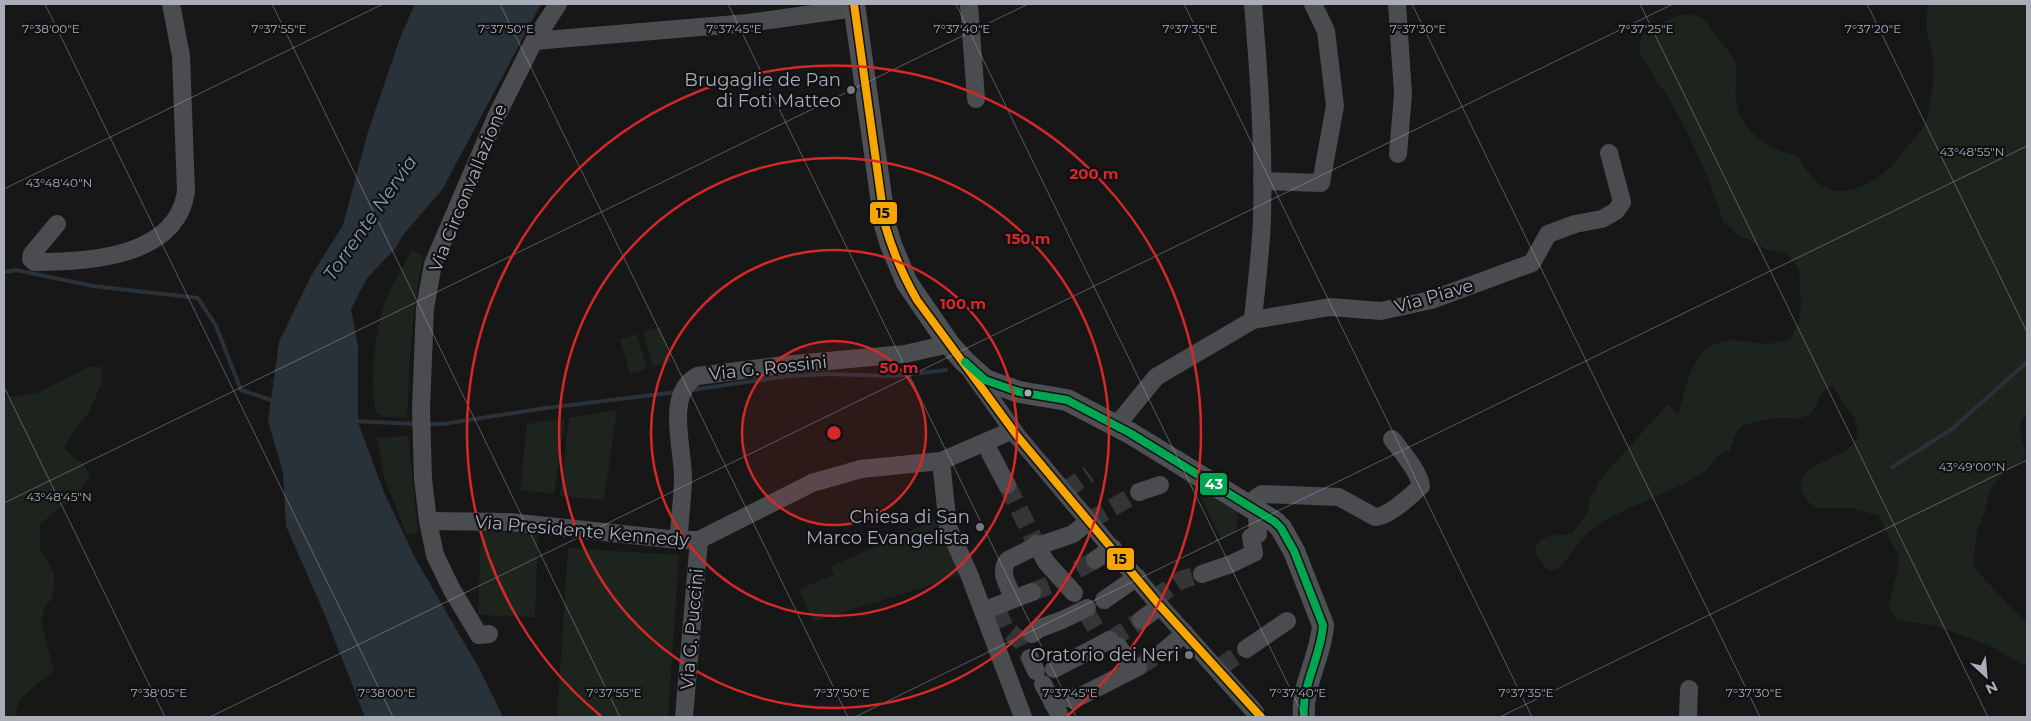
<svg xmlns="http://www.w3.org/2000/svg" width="2031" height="721" viewBox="0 0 2031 721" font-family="Montserrat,sans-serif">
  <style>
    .green { fill: #1d241e }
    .water { fill: #2a3239 }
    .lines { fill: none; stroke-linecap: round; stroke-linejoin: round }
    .stream { stroke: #2a3239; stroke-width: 4 }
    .minor-tunnel { stroke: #343537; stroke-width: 18; stroke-dasharray: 18 9; stroke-linecap: butt }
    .minor { stroke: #4b4c50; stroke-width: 18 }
    .major { stroke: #4d4f52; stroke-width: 22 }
    .bus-1-casing { stroke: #111113; stroke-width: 11 }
    .bus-2-casing { stroke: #111113; stroke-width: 11 }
    .bus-1 { stroke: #f7a600; stroke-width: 8 }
    .bus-2 { stroke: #00a651; stroke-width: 8 }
    .ticks { fill: none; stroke: #a8adb8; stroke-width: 1; stroke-opacity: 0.45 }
    .ring { fill: none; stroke: #d62828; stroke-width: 2.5 }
    .poi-dot { fill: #757880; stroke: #111113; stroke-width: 2 }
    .bus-dot { fill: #a8adb8; stroke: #111113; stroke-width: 2 }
    .labels { text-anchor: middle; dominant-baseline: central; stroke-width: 4.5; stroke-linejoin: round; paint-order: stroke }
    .poi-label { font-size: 18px; fill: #a8adb8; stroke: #111113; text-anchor: end }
    .street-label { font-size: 18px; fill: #a8adb8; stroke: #111113 }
    .water-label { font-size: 19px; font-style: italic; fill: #7f9bb3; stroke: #111113 }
    .ticks-label { font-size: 12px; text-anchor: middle; fill: #a8adb8; stroke: #111113; stroke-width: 4.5; stroke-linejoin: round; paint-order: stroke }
    .centre { fill: #d62828; stroke: #111113; stroke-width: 2.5 }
    .ring-label { font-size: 15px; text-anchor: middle; font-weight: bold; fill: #d62828; stroke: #111113; stroke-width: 4.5; stroke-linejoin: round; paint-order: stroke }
    .line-badge { stroke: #111113; stroke-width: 2 }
    .badge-label { font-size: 14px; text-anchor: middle; font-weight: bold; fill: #fff }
    .pale-badge-label { font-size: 14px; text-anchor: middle; font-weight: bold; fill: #111 }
  </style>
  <rect width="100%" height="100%" fill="#171717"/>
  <g class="green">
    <path d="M1928 4H2027V411L2020 425 2022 442 2025 451 2023 460 2001 476 1990 490 1984 514 1977 530 1973 567 2027 624V659L2023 666 1994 647 1933 625 1898 620 1888 608 1899 565 1898 556 1879 516 1852 508H1815C1811 504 1804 498 1802 493 1791 460 1852 462 1857 435 1858 429 1855 421 1854 416L1848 410 1833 386C1814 392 1821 409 1806 416 1799 420 1787 417 1779 418 1772 418 1746 423 1741 427 1734 433 1734 444 1729 451 1715 454 1712 467 1701 474 1667 495 1628 505 1595 527 1579 538 1571 557 1557 570H1548L1537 557 1535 548C1543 532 1556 537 1572 533L1588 512 1590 497 1597 488 1595 485 1668 404 1678 414C1690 377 1693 335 1743 341 1764 344 1771 346 1791 338L1799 322 1801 304 1799 269 1787 254 1768 250 1754 243 1739 235 1724 223 1708 178 1688 134 1668 96 1657 82 1639 51 1642 34C1661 24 1684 6 1704 20 1709 24 1712 31 1716 36 1723 45 1731 52 1735 63 1739 76 1734 89 1736 101 1741 132 1770 150 1798 156 1813 181 1825 198 1857 188 1882 180 1896 162 1911 142 1916 136 1922 130 1925 124 1929 115 1934 81 1934 71 1935 58 1931 50 1928 38 1925 27 1927 15 1928 4Z"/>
    <path d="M412 250 424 256C411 308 410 364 407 418L387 417 376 413C369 382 375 331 385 302 391 284 403 267 412 250Z"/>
    <path d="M661 327 671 362 653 367 643 332Z"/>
    <path d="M637 334 647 369 630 374 620 339Z"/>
    <path d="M88 367H101L103 379 88 415 78 424 64 448 73 457 84 464 90 476 75 499 63 505 40 524V550L54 573V586L52 598 44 609 41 622 54 671C39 685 16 694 15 717H4V398L40 392Z"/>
    <path d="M617 410 604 500 560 496 569 418Z"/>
    <path d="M565 418 554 494 520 490 527 424Z"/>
    <path d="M408 436 418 532 407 535 384 477 377 438Z"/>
    <path d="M1180 476 1238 508 1236 531 1221 539 1201 498Z"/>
    <path d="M936 519 961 575 813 622 799 589 834 575 830 567Z"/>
    <path d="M481 531 538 533 535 617 478 615Z"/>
    <path d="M568 548 679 555 668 717H557Z"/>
  </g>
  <path class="water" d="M415 4H541L442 190 402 236 396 248 367 278 351 309 358 346V422L383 490 415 558 480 670 503 717H365L324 613 286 526 283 472 268 421 279 342 311 276 343 225 368 132 400 38Z"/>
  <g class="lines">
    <g class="stream">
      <path d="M4 272 16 270 93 286 198 298 216 326 241 390 274 401"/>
      <path d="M691 390 788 376 827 374 894 376 946 370"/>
      <path d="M353 421 416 424"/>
      <path d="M426 424H443L546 408 677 392"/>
      <path d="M1892 467 1952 429 2027 362"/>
    </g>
    <g class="minor-tunnel">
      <path d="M1007 485 1036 544"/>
      <path d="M1065 491 1089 474"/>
      <path d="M1089 521 1139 492"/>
      <path d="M1077 570 1095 560"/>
      <path d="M1032 592 1060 581"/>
      <path d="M1154 599 1181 580 1202 574"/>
      <path d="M997 610 1005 628 1022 642 1030 658"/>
      <path d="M1086 612 1103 640"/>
      <path d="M1110 640 1141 620"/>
      <path d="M1138 667 1164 651"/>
      <path d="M1220 667 1246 649"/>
    </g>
    <g class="minor">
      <path d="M969 4 976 99"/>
      <path d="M1253 4C1259 75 1264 146 1262 218 1261 252 1256 286 1253 320"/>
      <path d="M1397 4 1403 94 1398 154"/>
      <path d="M534 41 748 23 855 8"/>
      <path d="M1262 181 1321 183 1335 106 1326 31 1313 4"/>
      <path d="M57 224 32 254 31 259 34 262C87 262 176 258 186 192L181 56 171 4"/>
      <path d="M973 374 1018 437 1160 606 1255 712"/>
      <path d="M1116 426 1156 377 1253 320 1330 307 1381 311 1431 300 1532 263 1548 234 1575 224 1602 219 1616 211 1622 202 1609 153"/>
      <path d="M987 442 990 453 1007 485"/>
      <path d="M941 461 948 527 969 574 1023 717"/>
      <path d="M1139 492 1160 485"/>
      <path d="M428 521 509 522 679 540H699L812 483 861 469 941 461 1013 430"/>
      <path d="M679 540C679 519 683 498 683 478 683 447 665 394 697 376L784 365 905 354 949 344"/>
      <path d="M1036 544 1046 562 1074 593"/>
      <path d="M1095 560 1113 548"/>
      <path d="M1202 574 1231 564 1254 553 1251 537 1258 534 1256 498 1262 494 1339 497 1375 517C1388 517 1412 495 1421 486 1419 471 1401 451 1392 439"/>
      <path d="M1014 599C1009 587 998 572 1008 560L1032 548 1073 534 1089 521"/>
      <path d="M1104 600 1137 577"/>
      <path d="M983 611 1032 592"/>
      <path d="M1141 620 1160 606"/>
      <path d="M489 634 479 635 452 590 435 555 428 521 423 479 421 409 425 308 433 264 497 115 534 41 558 4"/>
      <path d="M1032 634 1038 629 1062 620 1087 608"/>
      <path d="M1118 646 1133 669"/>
      <path d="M1246 649 1287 621"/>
      <path d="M1164 651 1185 633"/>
      <path d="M1030 658 1036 671"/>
      <path d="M1054 669 1110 640"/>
      <path d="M1043 684 1059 714"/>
      <path d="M1053 704 1069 696 1073 700 1138 667"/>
      <path d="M684 717 699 540"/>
      <path d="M1688 717 1689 689"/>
    </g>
    <path class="major" d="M854 4 885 225 891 245 907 283 949 344 964 361 985 380 1019 392 1067 400 1130 433 1275 522 1281 528 1294 551 1323 625C1321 657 1301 686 1304 717"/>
    <defs>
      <path id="bus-1" d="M854 4 885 225C893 252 903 276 917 300L1018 437 1160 606 1261 717"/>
      <path id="bus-2" d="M965 362 985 380 1019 392 1067 400 1130 433 1275 522 1281 528 1294 551 1323 625C1321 657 1301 686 1304 717"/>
    </defs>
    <use href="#bus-1" class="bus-1-casing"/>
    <use href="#bus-2" class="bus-2-casing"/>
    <use href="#bus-1" class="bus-1"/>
    <use href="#bus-2" class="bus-2"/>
  </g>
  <path class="ticks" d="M45 4 393 717M272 4 620 717M500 4 848 717M728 4 1076 717M956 4 1304 717M1184 4 1532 717M1412 4 1760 717M1640 4 1988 717M1867 4 2027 332M4 189 383 4M4 387 165 717M4 503 1028 4M210 717 1673 4M855 717 2027 146M1500 717 2027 460"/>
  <circle cx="834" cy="433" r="92" fill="#d62828" fill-opacity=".12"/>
  <g class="ring">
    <circle cx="834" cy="433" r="92"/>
    <circle cx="834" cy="433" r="183"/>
    <circle cx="834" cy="433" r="275"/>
    <path d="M601 716A367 367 0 1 1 1067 716"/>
  </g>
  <g class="poi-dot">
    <circle cx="851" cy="90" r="5"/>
    <circle cx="980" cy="527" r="5"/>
    <circle cx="1189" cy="655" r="5"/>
  </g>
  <circle class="bus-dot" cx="1028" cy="393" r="4.5"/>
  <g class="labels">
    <g class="poi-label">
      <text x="841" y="80">Brugaglie de Pan<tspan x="841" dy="21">di Foti Matteo</tspan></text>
      <text x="970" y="517">Chiesa di San<tspan x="970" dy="21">Marco Evangelista</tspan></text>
      <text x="1179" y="655">Oratorio dei Neri</text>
    </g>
    <g class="street-label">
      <text transform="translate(468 188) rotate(-68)">Via Circonvallazione</text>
      <text transform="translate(1434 296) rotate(-16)">Via Piave</text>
      <text transform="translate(768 368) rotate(-6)">Via G. Rossini</text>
      <text transform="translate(582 531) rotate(5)">Via Presidente Kennedy</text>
      <text transform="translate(692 629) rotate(-85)">Via G. Puccini</text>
    </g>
    <g class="water-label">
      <text transform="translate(370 218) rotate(-55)">Torrente Nervia</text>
    </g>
  </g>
  <g class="ticks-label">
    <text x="51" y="33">7°38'00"E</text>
    <text x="279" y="33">7°37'55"E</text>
    <text x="506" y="33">7°37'50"E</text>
    <text x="734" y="33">7°37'45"E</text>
    <text x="1190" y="33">7°37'35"E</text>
    <text x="1418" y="33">7°37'30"E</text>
    <text x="1646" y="33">7°37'25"E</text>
    <text x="1873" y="33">7°37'20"E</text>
    <text x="962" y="33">7°37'40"E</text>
    <text x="1972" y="156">43°48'55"N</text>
    <text x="59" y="187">43°48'40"N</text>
    <text x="1972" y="471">43°49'00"N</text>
    <text x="59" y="501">43°48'45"N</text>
    <text x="159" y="697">7°38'05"E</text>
    <text x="387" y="697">7°38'00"E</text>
    <text x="614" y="697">7°37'55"E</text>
    <text x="842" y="697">7°37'50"E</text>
    <text x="1070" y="697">7°37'45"E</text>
    <text x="1298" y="697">7°37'40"E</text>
    <text x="1526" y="697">7°37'35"E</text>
    <text x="1754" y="697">7°37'30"E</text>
  </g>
  <circle cx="834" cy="433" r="8" class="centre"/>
  <g class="ring-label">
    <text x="1094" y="179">200 m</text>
    <text x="1028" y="244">150 m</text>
    <text x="963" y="309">100 m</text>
    <text x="899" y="373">50 m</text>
  </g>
  <g class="line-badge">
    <rect x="869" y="201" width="29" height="24" rx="5" fill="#f7a600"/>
    <rect x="1199" y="472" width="29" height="24" rx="5" fill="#00a651"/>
    <rect x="1106" y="547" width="29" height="24" rx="5" fill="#f7a600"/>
  </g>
  <g class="badge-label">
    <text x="1214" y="489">43</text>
  </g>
  <g class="pale-badge-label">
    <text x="883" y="218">15</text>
    <text x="1120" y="564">15</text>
  </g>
  <rect width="2031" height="721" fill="none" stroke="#a8adb8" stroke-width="10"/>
  <g transform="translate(1986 676) rotate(154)" stroke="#111113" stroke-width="4" paint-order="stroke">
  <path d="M0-4L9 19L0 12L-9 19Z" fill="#a8adb8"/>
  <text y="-8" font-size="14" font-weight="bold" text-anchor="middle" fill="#a8adb8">N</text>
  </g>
</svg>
